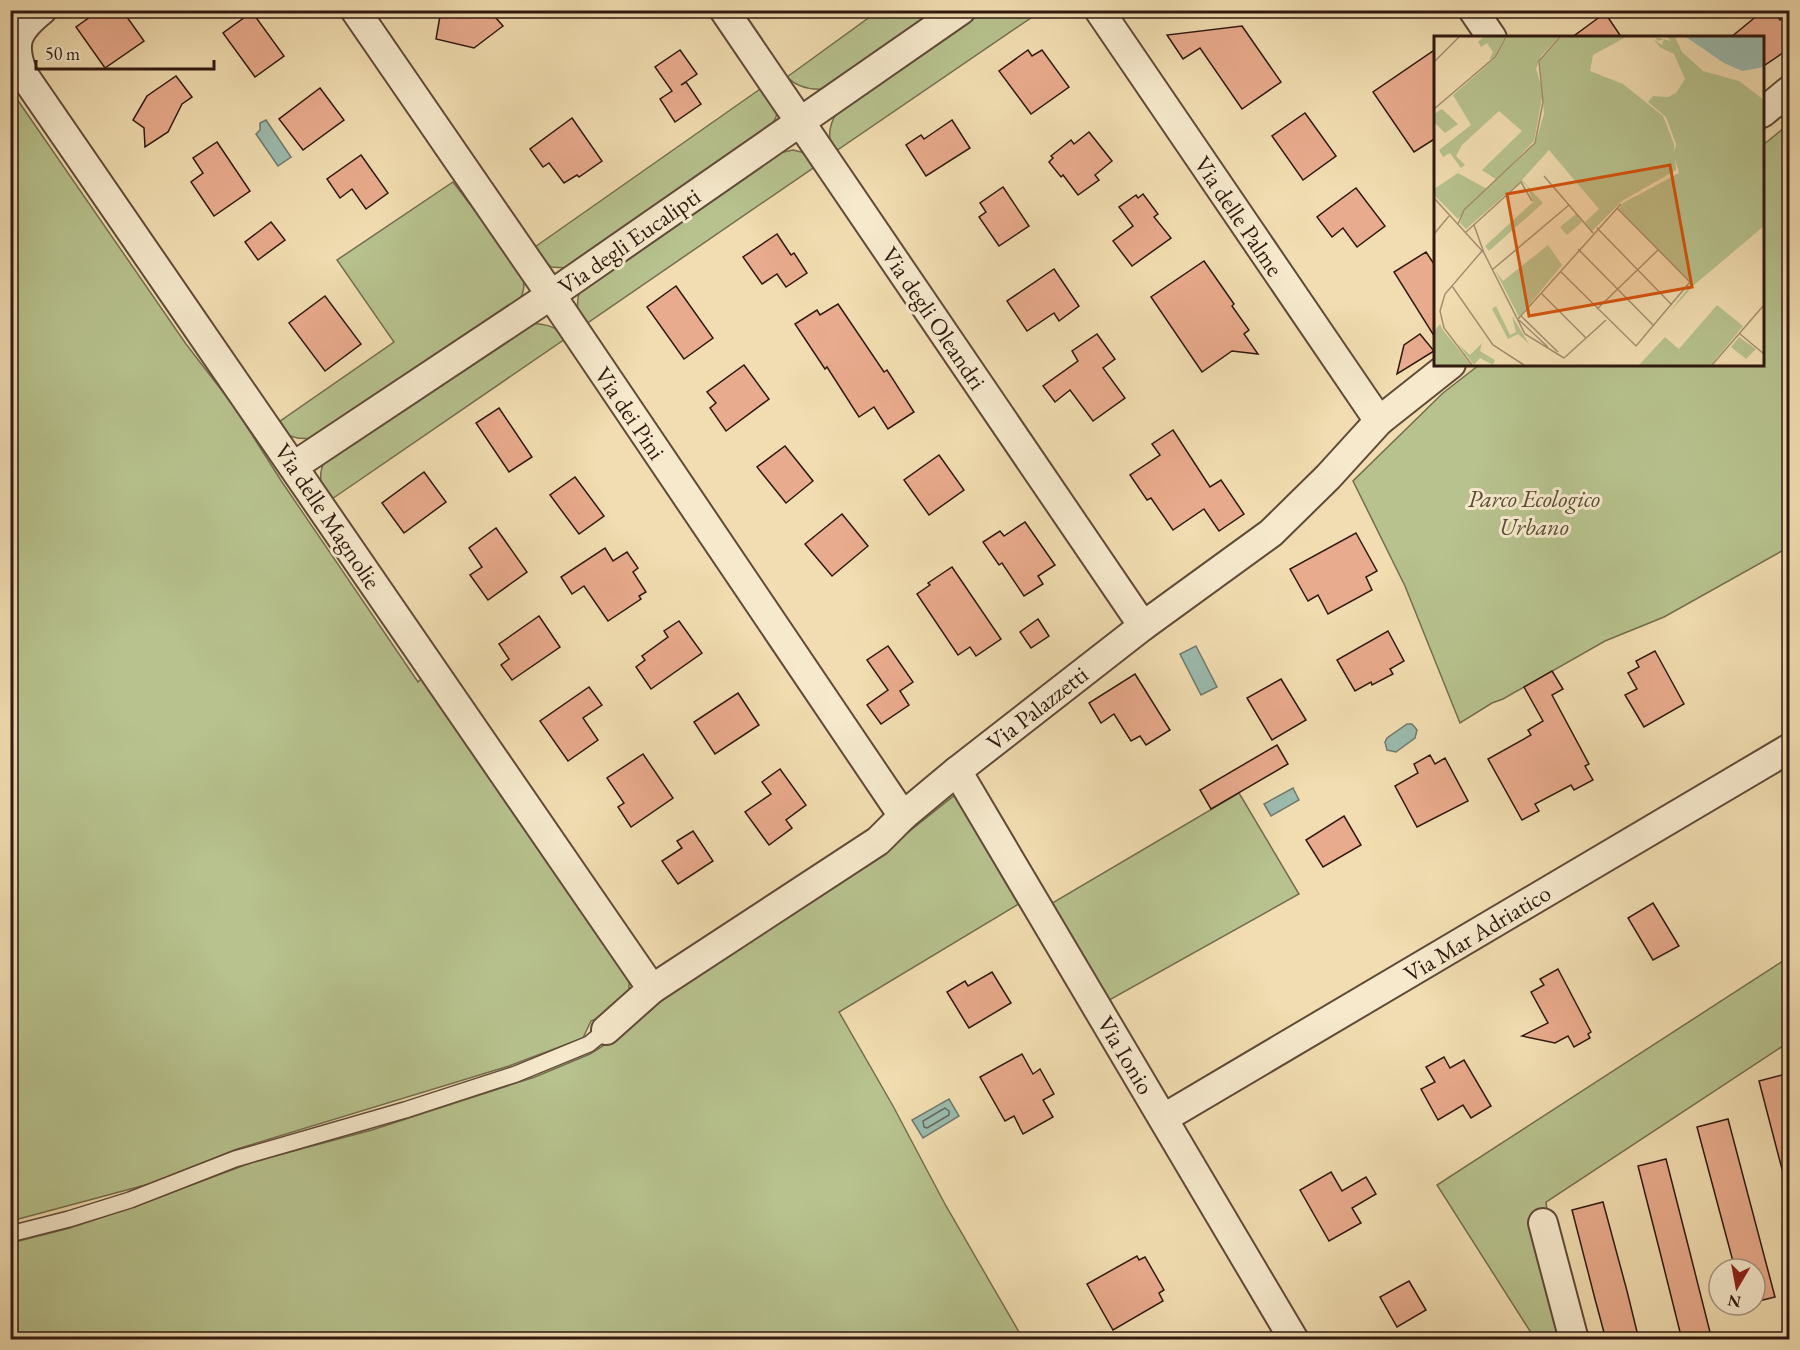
<svg xmlns="http://www.w3.org/2000/svg" width="1800" height="1350" viewBox="0 0 1800 1350" font-family="'EB Garamond',serif">
  <style>
    .green { fill: #b7c28e; stroke: #746e4e; stroke-width: 1.5 }
    .water { fill: #9bbbae; stroke: #707a6e; stroke-width: 1.5 }
    .lines { fill: none; stroke-linecap: round; stroke-linejoin: round }
    .shore { stroke: #666a5e; stroke-width: 1.5 }
    .building { fill: #e9ab8d; stroke: #30190f; stroke-width: 1.5 }
    .lane-casing { stroke: #604a38; stroke-width: 18 }
    .street-casing { stroke: #604a38; stroke-width: 32 }
    .lane { stroke: #f6e9cc; stroke-width: 15 }
    .street { stroke: #f6e9cc; stroke-width: 28 }
    .labels { text-anchor: middle; dominant-baseline: central; stroke-width: 6; stroke-linejoin: round; paint-order: stroke }
    .street-label { font-size: 24px; fill: #30190f; stroke: #f6e9cc }
    .park-label { font-size: 24px; font-style: italic; fill: #584c35; stroke: #f6e9cc }
    .inset-road { fill: none; stroke: #a48f70; stroke-width: 1.5 }
    .view { fill: #d6530c; fill-opacity: 0.15; stroke: #d6530c; stroke-width: 3 }
    .inset-edge { fill: none; stroke: #30190f; stroke-width: 3 }
  </style>
  <rect width="100%" height="100%" fill="#f1ddb1"/>
  <filter id="stains"><feTurbulence type="fractalNoise" baseFrequency=".00333" numOctaves="4"/><feColorMatrix values="0 0 0 0 .2 0 0 0 0 .09 0 0 0 0 .02 0 0 0 .5 -.17"/></filter>
  <radialGradient id="worn" r=".72"><stop offset=".6" stop-color="#630" stop-opacity="0"/><stop offset="1" stop-color="#630" stop-opacity=".3"/></radialGradient>
  <g class="green">
    <path d="M878 11H942L823 89C809 90 797 87 787 77Z"/>
    <path d="M983 11H1041L836 151C824 138 831 119 841 107Z"/>
    <path d="M763 87 778 112 771 128 567 268 551 267 532 249Z"/>
    <path d="M10 89 186 344 233 405 282 482 418 682 423 677 629 977V991L609 1013 591 1021 583 1038 509 1066 237 1149 149 1184 11 1221Z"/>
    <path d="M1789 124V547L1664 617 1605 641 1503 699 1492 703 1460 723 1405 586 1353 481 1443 393 1479 365 1762 364 1763 145Z"/>
    <path d="M793 150 805 153 816 166 583 326C577 311 575 301 582 285L774 154Z"/>
    <path d="M453 182 520 270C526 284 525 292 517 304L315 438C298 440 287 438 276 424L394 342 337 260Z"/>
    <path d="M528 323C543 324 558 325 565 339L329 501C322 487 317 478 324 462Z"/>
    <path d="M960 791 1022 902 839 1012 893 1106 946 1206 1023 1339 11 1340V1243L70 1228 130 1208 256 1161 372 1130 535 1077 590 1054 619 1036 651 1010 683 980 866 866Z"/>
    <path d="M1239 793 1299 894 1104 1003 1049 905Z"/>
    <path d="M1789 957V1042L1546 1202 1564 1339H1535L1437 1185Z"/>
  </g>
  <g class="water">
    <path d="M266 120 291 157 278 166 256 134 260 130V123Z"/>
    <path d="M1196 646 1217 687 1201 695 1180 654Z"/>
    <path d="M1407 724H1412L1417 730 1415 738 1396 752 1387 750 1385 742 1387 738Z"/>
    <path d="M1293 788 1299 800 1271 816 1264 804Z"/>
    <path d="M949 1099 959 1116 923 1138 912 1120Z"/>
  </g>
  <g class="lines">
    <path class="shore" d="M945 1108 949 1111V1115L927 1128 924 1127 923 1121Z"/>
  </g>
  <g class="building">
    <path d="M100 10H122L144 41 105 68 76 27Z"/>
    <path d="M451 10H489L503 26 474 48 436 39 440 16Z"/>
    <path d="M1764 10H1772L1780 20 1790 12V48L1762 67V38H1730Z"/>
    <path d="M252 12 284 56 255 77 223 33Z"/>
    <path d="M1605 13 1622 38H1571Z"/>
    <path d="M1242 26 1281 82 1242 109 1200 48 1183 59 1167 35Z"/>
    <path d="M1436 49V138L1414 152 1373 92Z"/>
    <path d="M680 50 697 74 681 85 686 82 701 104 675 122 660 99 672 91 655 67Z"/>
    <path d="M1028 50 1032 56 1042 50 1069 87 1031 114 999 71Z"/>
    <path d="M176 76 192 97 182 104 168 132 145 147 144 128 133 120 147 96Z"/>
    <path d="M320 88 344 120 303 150 279 119Z"/>
    <path d="M1305 113 1336 156 1303 180 1272 136Z"/>
    <path d="M572 118 602 161 579 177 577 175 564 183 549 163 543 167 530 149Z"/>
    <path d="M952 120 970 148 926 176 906 145 921 135 924 139Z"/>
    <path d="M1089 132 1112 161 1095 175 1099 180 1078 195 1063 175 1061 177 1049 162 1053 158 1051 156 1071 140 1074 144Z"/>
    <path d="M217 142 250 191 214 216 191 182 203 173 193 158Z"/>
    <path d="M361 155 388 193 366 209 352 189 340 198 327 179Z"/>
    <path d="M1003 187 1029 226 999 246 979 217 986 212 980 203Z"/>
    <path d="M1356 188 1385 226 1357 247 1343 228 1332 237 1317 217Z"/>
    <path d="M1143 194 1158 214 1154 217 1171 238 1132 266 1113 241 1133 226 1119 207 1136 195 1138 198Z"/>
    <path d="M271 222 285 240 258 260 245 242Z"/>
    <path d="M777 234 791 255 794 253 807 273 786 287 777 274 762 284 743 257Z"/>
    <path d="M1426 252 1436 267V339L1394 272Z"/>
    <path d="M1204 261 1234 304 1232 306 1249 330 1244 334 1258 354 1232 351 1202 372 1151 297Z"/>
    <path d="M1054 269 1079 306 1059 321 1054 313 1027 331 1007 301Z"/>
    <path d="M676 286 713 338 684 359 647 307Z"/>
    <path d="M325 296 361 344 325 371 289 323Z"/>
    <path d="M838 304 884 372 887 370 914 412 888 429 874 407 859 417 827 367 825 369 795 324 817 310 820 315Z"/>
    <path d="M1097 334 1115 359 1103 368 1125 398 1093 421 1070 390 1055 402 1043 386 1078 361 1072 351Z"/>
    <path d="M1420 334 1434 351 1397 374 1404 345Z"/>
    <path d="M744 365 769 399 726 431 710 408 716 403 707 392Z"/>
    <path d="M499 408 532 457 509 472 476 423Z"/>
    <path d="M1173 430 1210 487 1221 480 1244 514 1219 531 1204 509 1173 530 1151 498 1147 500 1130 475 1160 455 1152 444Z"/>
    <path d="M785 446 813 481 786 503 757 467Z"/>
    <path d="M939 455 964 490 929 515 904 480Z"/>
    <path d="M424 472 446 502 404 533 382 503Z"/>
    <path d="M575 477 604 516 579 534 550 495Z"/>
    <path d="M842 514 868 546 832 576 805 544Z"/>
    <path d="M1025 522 1055 565 1038 576 1043 584 1024 596 1002 563 999 565 983 542 1000 531 1004 536Z"/>
    <path d="M496 528 527 572 488 600 470 575 482 567 469 548Z"/>
    <path d="M1356 533 1377 571 1366 577 1372 590 1328 614 1318 595 1308 601 1290 569Z"/>
    <path d="M605 548 613 561 627 552 638 568 633 572 646 592 639 596 641 599 608 621 584 586 572 594 561 577Z"/>
    <path d="M952 567 1001 639 976 656 970 647 958 655 917 594 930 585 928 583Z"/>
    <path d="M539 616 560 647 512 680 501 665 509 659 499 644Z"/>
    <path d="M1038 619 1049 636 1031 648 1020 632Z"/>
    <path d="M679 621 702 653 651 689 636 667 645 660 642 656 668 637 664 631Z"/>
    <path d="M1388 631 1404 661 1390 669 1393 674 1372 685 1371 682 1355 691 1337 660Z"/>
    <path d="M888 646 913 682 900 691 909 705 881 724 867 705 888 690 867 660Z"/>
    <path d="M1655 651 1684 704 1644 727 1625 695 1637 689 1628 673 1639 667 1636 661Z"/>
    <path d="M1552 671 1563 689 1552 695 1589 764 1585 766 1593 780 1574 790 1571 785 1535 804 1539 811 1522 820 1488 759 1531 735 1528 730 1543 721 1524 687Z"/>
    <path d="M1135 674 1170 730 1146 745 1140 736 1131 741 1114 714 1101 723 1089 703Z"/>
    <path d="M1281 679 1306 720 1272 740 1247 698Z"/>
    <path d="M589 687 602 705 583 718 598 740 568 761 540 721Z"/>
    <path d="M738 693 759 725 715 754 694 722Z"/>
    <path d="M1277 745 1288 764 1211 809 1200 790Z"/>
    <path d="M643 754 673 798 631 827 618 807 624 803 607 778Z"/>
    <path d="M1430 755 1435 764 1445 758 1468 801 1417 827 1395 786 1418 773 1414 764Z"/>
    <path d="M780 769 806 805 786 820 792 828 769 845 745 812 771 794 762 782Z"/>
    <path d="M1344 816 1361 845 1323 867 1306 840Z"/>
    <path d="M693 831 713 861 678 884 662 861 682 848 677 841Z"/>
    <path d="M1653 903 1679 946 1653 960 1628 918Z"/>
    <path d="M1558 969 1591 1032 1588 1034 1590 1038 1574 1047 1568 1036 1555 1043 1522 1036 1548 1023 1531 992 1544 985 1540 979Z"/>
    <path d="M992 972 1011 1003 969 1028 947 992 965 981 968 986Z"/>
    <path d="M1022 1054 1033 1074 1040 1069 1054 1094 1043 1100 1053 1117 1023 1134 1014 1116 1005 1121 980 1077Z"/>
    <path d="M1444 1057 1450 1068 1464 1060 1491 1106 1471 1118 1463 1105 1438 1120 1421 1089 1435 1082 1426 1067Z"/>
    <path d="M1790 1073V1173H1783L1759 1081Z"/>
    <path d="M1728 1119 1775 1297 1755 1302V1269H1735L1697 1127Z"/>
    <path d="M1666 1159 1689 1249 1712 1340H1682L1661 1256 1638 1166Z"/>
    <path d="M1331 1172 1342 1191 1366 1177 1376 1194 1352 1208 1361 1223 1329 1241 1300 1190Z"/>
    <path d="M1603 1202 1627 1291 1639 1340H1606L1595 1299 1572 1210Z"/>
    <path d="M1137 1256 1139 1260 1145 1257 1164 1290 1159 1293 1163 1301 1113 1330 1087 1284Z"/>
    <path d="M1409 1281 1426 1310 1397 1327 1380 1297Z"/>
  </g>
  <g class="lines">
    <defs>
      <path id="lane" d="M10 1234 69 1219 130 1200 235 1159 405 1110 516 1074 589 1044 606 1030"/>
      <g id="street">
        <path d="M42 10C16 31 11 43 23 74L652 989"/>
        <path d="M355 10 551 295 903 816"/>
        <path d="M724 10 1143 626"/>
        <path d="M1099 10 1379 421"/>
        <path d="M1473 10 1492 38"/>
        <path d="M1762 113 1790 90"/>
        <path d="M294 466 551 295 961 10"/>
        <path d="M957 771 1294 1340"/>
        <path d="M606 1030 652 989 878 841 903 816 957 771 1143 626 1271 533 1328 477 1379 421 1451 364"/>
        <path d="M1164 1118 1790 748"/>
        <path d="M1543 1223 1574 1340"/>
      </g>
    </defs>
    <use href="#lane" class="lane-casing"/>
    <use href="#street" class="street-casing"/>
    <use href="#lane" class="lane"/>
    <use href="#street" class="street"/>
  </g>
  <g class="labels">
    <g class="street-label">
      <text transform="translate(1239 216) rotate(56)">Via delle Palme</text>
      <text transform="translate(629 241) rotate(-35)">Via degli Eucalipti</text>
      <text transform="translate(934 318) rotate(56)">Via degli Oleandri</text>
      <text transform="translate(630 413) rotate(56)">Via dei Pini</text>
      <text transform="translate(328 516) rotate(56)">Via delle Magnolie</text>
      <text transform="translate(1037 708) rotate(-38)">Via Palazzetti</text>
      <text transform="translate(1477 933) rotate(-31)">Via Mar Adriatico</text>
      <text transform="translate(1126 1055) rotate(59)">Via Ionio</text>
    </g>
    <g class="park-label">
      <text x="1534" y="498">Parco Ecologico<tspan x="1534" dy="28">Urbano</tspan></text>
    </g>
  </g>
  <g transform="translate(1434 36)">
    <rect width="330" height="330" fill="#f1ddb1"/>
    <path d="M49 1H71L60 21 55 24 59 16 53 7 47 11 44 6ZM73 1H125L107 20 102 33 109 56 100 105 63 144 48 134 88 95 65 75 28 109 22 120 31 129 27 132 16 117 9 121 5 114 37 89 19 59 59 24ZM127 1H192L159 19 156 35 189 48 229 80 240 108 242 134 188 165 158 195 151 186 165 173 115 114 88 144 109 167 55 215 51 210 99 166 93 150 87 145 32 193 26 187 28 177 101 108 110 78 106 25ZM221 1 237 5 233 1H241L248 16 269 35 305 45 330 64V190L260 249 235 277 257 248 185 173 189 167 245 137 240 119 242 108 232 81 214 66 219 60 234 61 242 57 251 43 240 18 227 12 219 3 228 9 230 3 224 5ZM8 73 24 88 11 97 0 86V78ZM24 137 53 153 24 183 0 159V153ZM142 178 148 186 133 199 126 191ZM114 209 128 229 85 281 61 234 69 245ZM283 269 309 290 277 329H205L231 301 245 313ZM62 270 76 299 82 296 78 280 95 308 84 298 74 303 58 273ZM6 288 9 294 37 329H0V295ZM305 301 322 313 312 323 297 311ZM48 307 46 315 61 324 59 329 46 322 40 329 24 308 36 319Z" fill="#b7c28e"/>
    <path d="M252 1H330V31L308 35 290 27Z" fill="#9bbbae"/>
    <path class="inset-road" d="M0 26 25 1M0 73 61 21 72 1M110 140 159 197M0 162 50 217 91 298 130 322M24 188 30 174 101 107 109 66 105 25 126 1M40 189 50 217M163 192 238 269M32 196 87 146 98 165M0 198 15 180M144 213 220 290M58 234 135 169M126 235 202 310 256 246 183 172M18 250 59 309 90 329M107 257 152 302M163 273 224 214M87 280 124 316M84 283 187 168M85 284 114 311M306 298 330 318M130 322 172 284M38 329 10 292 6 275 11 258 48 215M278 329 330 269"/>
    <path class="view" d="M236 129 258 251 95 280 73 158Z"/>
    <rect width="330" height="330" class="inset-edge"/>
  </g>
  <rect width="1800" height="1350" fill="none" stroke="#f1ddb1" stroke-width="36"/>
  <rect x="12" y="12" width="1776" height="1326" fill="none" stroke="#30190f" stroke-width="3"/>
  <rect x="18" y="18" width="1764" height="1314" fill="none" stroke="#30190f" stroke-width="1.5"/>
  <g transform="translate(1737 1287) rotate(190)"><circle r="28" fill="#f6e9cc" stroke="#a79680" stroke-width="1.5"/>
  <path d="M0-4.5L10 22L0 15L-10 22Z" fill="#8f2418"/>
  <text y="-9" font-size="16" font-weight="bold" text-anchor="middle" fill="#30190f">N</text>
  </g>
  <path d="M36 60v9h178v-9" fill="none" stroke="#30190f" stroke-width="3"/>
  <text x="45" y="60" font-size="18" fill="#30190f" stroke="#f6e9cc" stroke-width="4.5" paint-order="stroke">50 m</text>
  <rect width="100%" height="100%" filter="url(#stains)"/>
  <rect width="100%" height="100%" fill="url(#worn)"/>
</svg>
